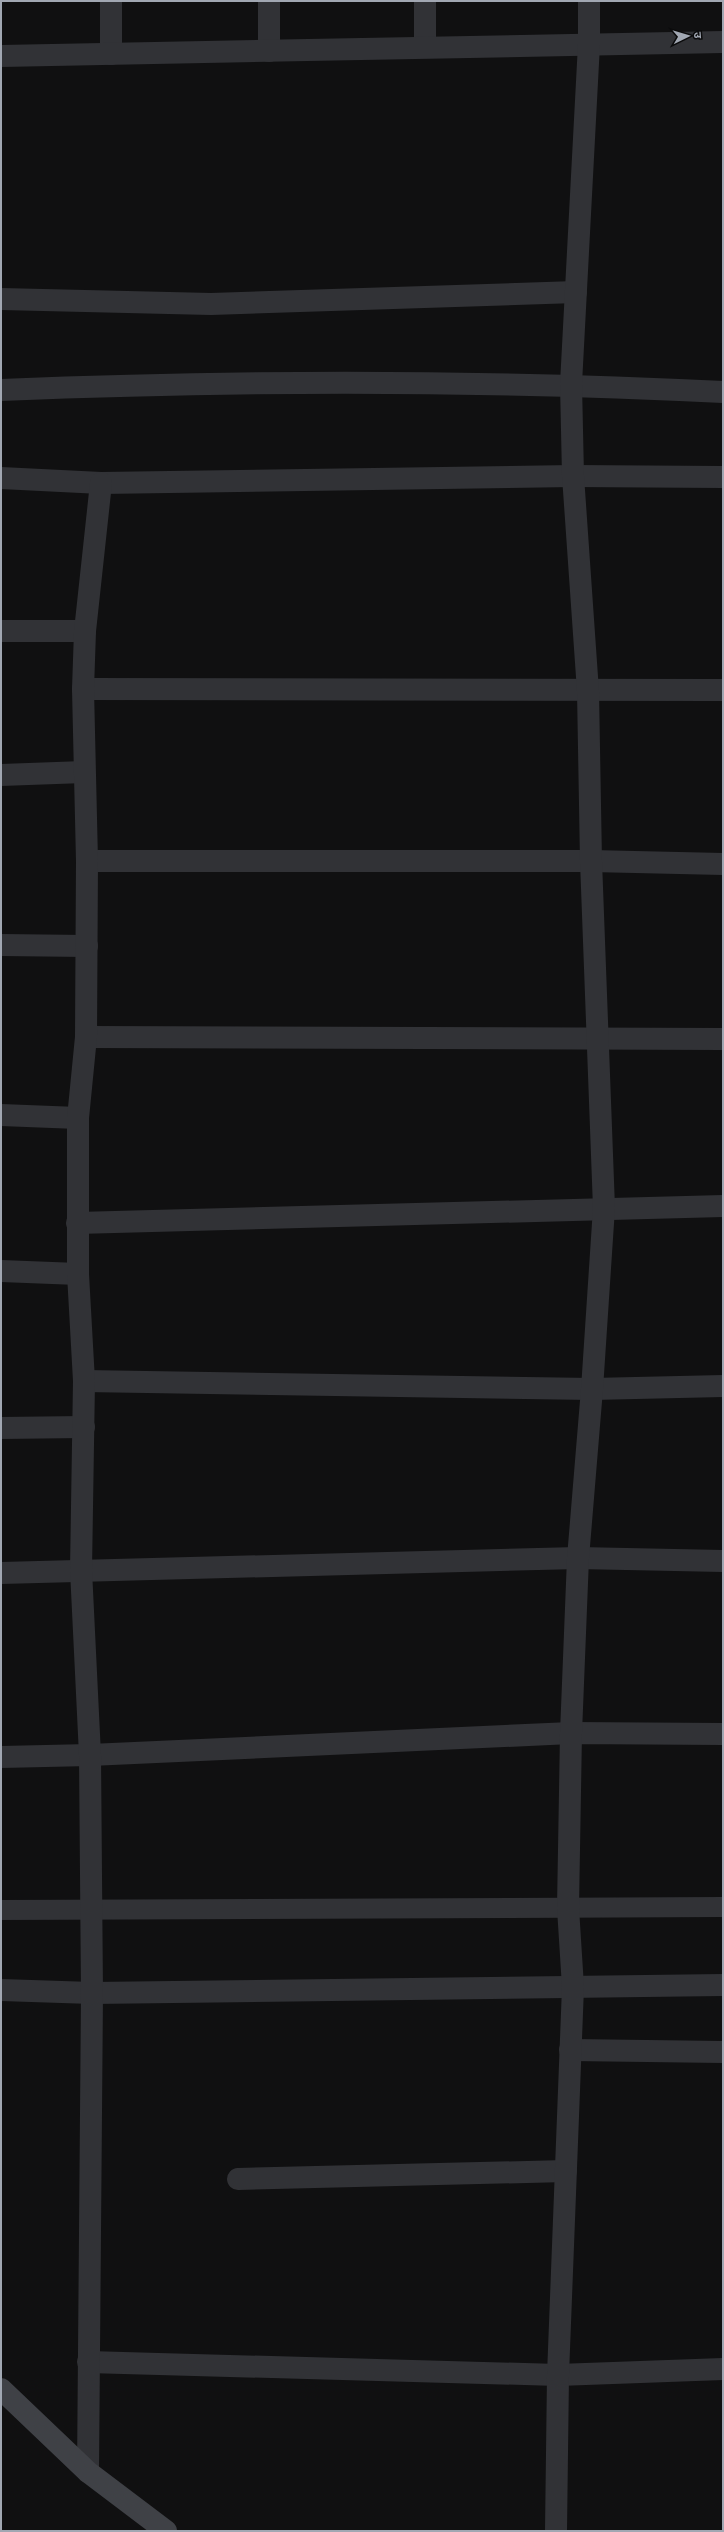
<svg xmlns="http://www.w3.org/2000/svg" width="724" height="2532" viewBox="0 0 724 2532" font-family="Inter,'Noto Sans Devanagari',sans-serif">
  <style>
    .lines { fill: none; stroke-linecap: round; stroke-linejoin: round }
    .lane { stroke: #313236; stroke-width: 20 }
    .street { stroke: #313236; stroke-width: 22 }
    .secondary { stroke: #3f4146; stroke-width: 22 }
  </style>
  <rect width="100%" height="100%" fill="#101011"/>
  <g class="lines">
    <path class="lane" d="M1 1910 723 1907"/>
    <g class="street">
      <path d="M111 1V54"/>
      <path d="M425 47V1"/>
      <path d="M269 51V1"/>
      <path d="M1 56 723 42"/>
      <path d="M1 299 211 304 576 292"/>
      <path d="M1 390C241 380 483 380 723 392"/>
      <path d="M1 478 101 483 573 476 723 477"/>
      <path d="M1 631H85"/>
      <path d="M83 689 723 690"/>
      <path d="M1 775 84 772"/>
      <path d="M87 861H591L723 864"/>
      <path d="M1 945 87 946"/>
      <path d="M86 1037 723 1039"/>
      <path d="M1 1115 78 1118"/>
      <path d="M77 1223 723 1206"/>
      <path d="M1 1271 78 1274"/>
      <path d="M84 1381 592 1389 723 1386"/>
      <path d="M1 1428 84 1427"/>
      <path d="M1 1573 578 1558 723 1561"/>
      <path d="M1 1757 90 1755 571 1733 723 1734"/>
      <path d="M1 1990 92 1993 723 1985"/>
      <path d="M570 2050 723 2052"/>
      <path d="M238 2179 566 2171"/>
      <path d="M88 2362 558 2375 723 2369"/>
      <path d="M88 2472 92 1993 90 1755 81 1570 84 1381 78 1274V1118L86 1037 87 861 83 689 85 631 101 483"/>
      <path d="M556 2531 558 2375 573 1987 568 1908 571 1733 578 1558 592 1389 604 1208 591 861 588 691 573 476 571 384 589 44V1"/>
    </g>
    <path class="secondary" d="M1 2389 88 2472 166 2531"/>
  </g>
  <rect width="724" height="2532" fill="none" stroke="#a1a7b2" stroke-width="4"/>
  <g transform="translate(688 36) rotate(85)" stroke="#0b0b0c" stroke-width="3" paint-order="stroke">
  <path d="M0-3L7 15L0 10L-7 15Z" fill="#a1a7b2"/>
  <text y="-6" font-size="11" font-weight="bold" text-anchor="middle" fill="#a1a7b2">उ</text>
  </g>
</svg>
